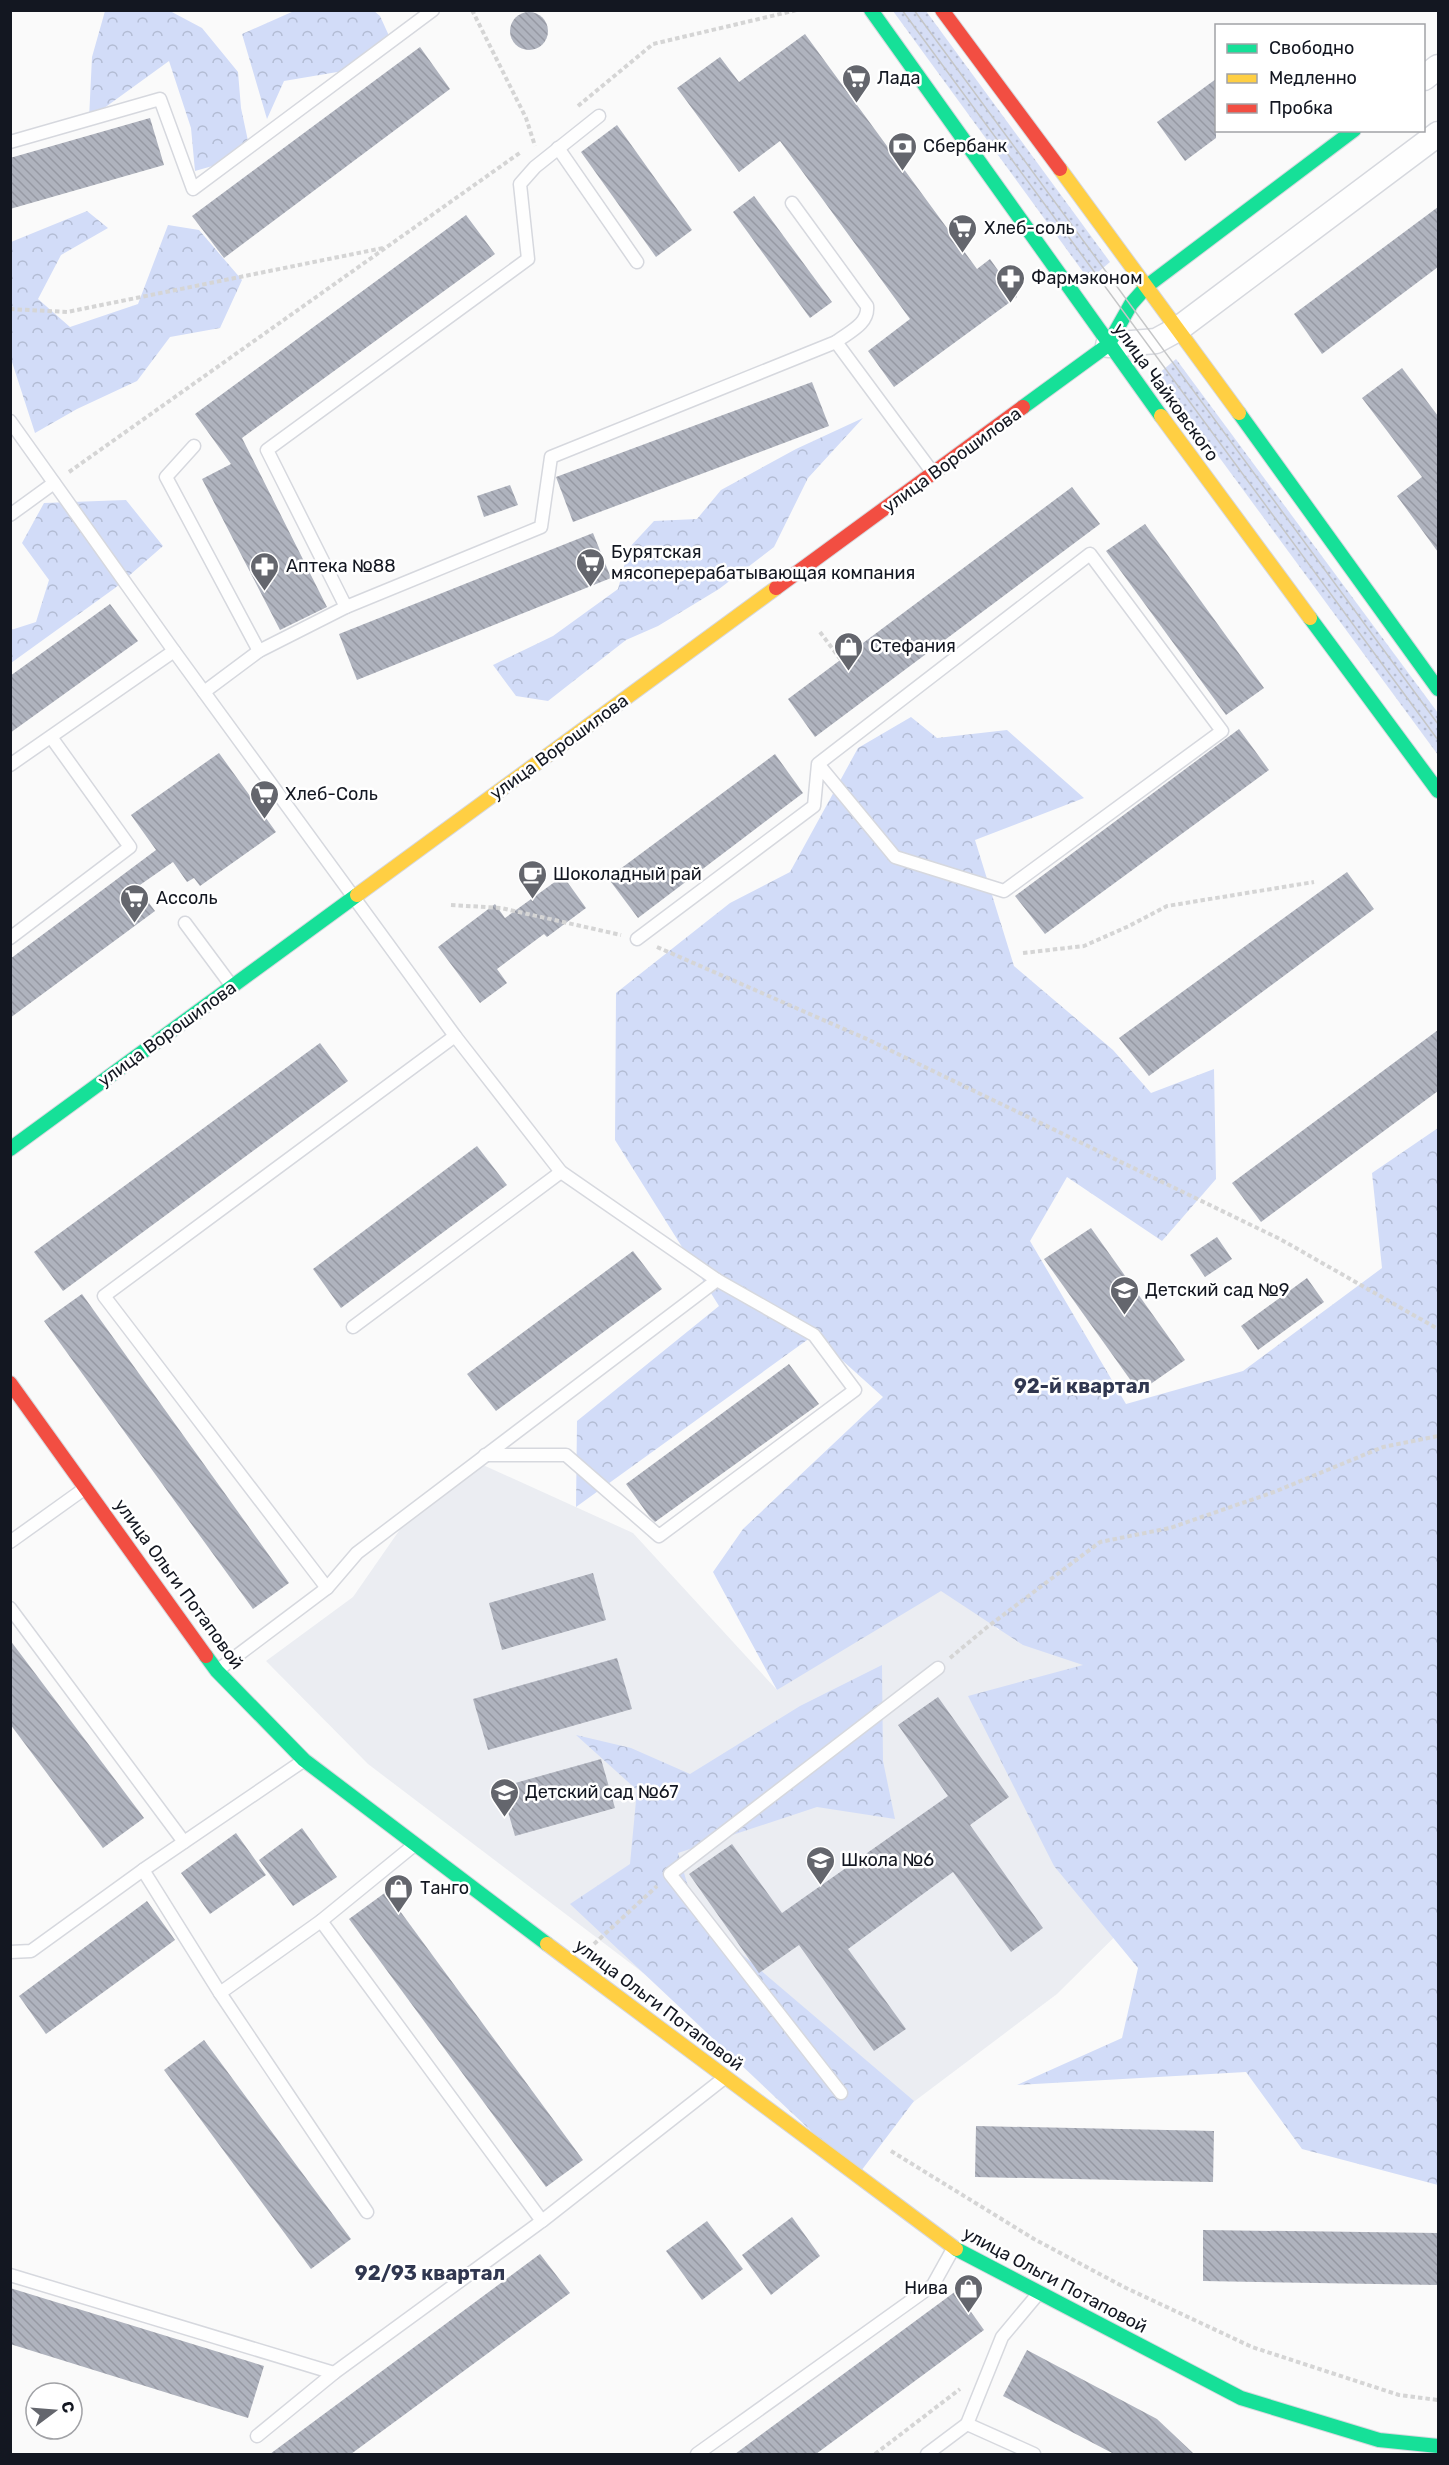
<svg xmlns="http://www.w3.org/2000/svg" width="1449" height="2465" viewBox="0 0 1449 2465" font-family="Rubik,sans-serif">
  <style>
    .built { fill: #ebedf2 }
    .grass { fill: url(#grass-dots) }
    .forest { fill: url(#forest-crowns) }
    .building { fill: url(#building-back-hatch) }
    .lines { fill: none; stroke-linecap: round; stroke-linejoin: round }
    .lane-casing { stroke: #d6d8de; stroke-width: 15 }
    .street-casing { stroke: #d6d8de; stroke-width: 27 }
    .fast-casing { stroke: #d6d8de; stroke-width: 16 }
    .slow-casing { stroke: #d6d8de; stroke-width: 16 }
    .jam-casing { stroke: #d6d8de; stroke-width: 16 }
    .path { stroke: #d5d5d5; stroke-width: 4; stroke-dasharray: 4.5 3; stroke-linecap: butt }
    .lane { stroke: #fefefe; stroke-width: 12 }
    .street { stroke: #fefefe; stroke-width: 24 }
    .fast { stroke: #16e098; stroke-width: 14 }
    .slow { stroke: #ffcf43; stroke-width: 14 }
    .jam { stroke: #f24e42; stroke-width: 14 }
    .tram { stroke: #c5c6c7; stroke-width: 1.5 }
    .labels { text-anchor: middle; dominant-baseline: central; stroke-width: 5; stroke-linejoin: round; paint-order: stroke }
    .poi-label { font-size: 18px; fill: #131721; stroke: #fff; text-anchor: start }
    .street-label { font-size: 18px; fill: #131721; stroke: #fff }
    .neighbourhood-label { font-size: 20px; font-weight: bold; fill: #303750; stroke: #fff }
  </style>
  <defs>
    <pattern id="grass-dots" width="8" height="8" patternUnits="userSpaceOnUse" patternTransform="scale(1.5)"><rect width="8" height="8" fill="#d6def6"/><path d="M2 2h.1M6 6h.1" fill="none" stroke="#b7bed3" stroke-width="1.8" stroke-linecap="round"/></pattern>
    <pattern id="forest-crowns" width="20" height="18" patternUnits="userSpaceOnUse" patternTransform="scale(1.5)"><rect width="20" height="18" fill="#d2dcf8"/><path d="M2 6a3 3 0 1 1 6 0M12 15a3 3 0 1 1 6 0" fill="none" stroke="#b3bcd4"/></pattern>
    <pattern id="building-back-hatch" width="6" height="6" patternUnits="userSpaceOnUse" patternTransform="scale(1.5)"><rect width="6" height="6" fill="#afb3be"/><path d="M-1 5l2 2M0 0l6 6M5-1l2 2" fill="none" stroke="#9699a3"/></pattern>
  </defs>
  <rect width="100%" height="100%" fill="#fafafa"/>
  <path class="built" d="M483 1465 633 1533 777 1690 945 1558 998 1630 1042 1604 1207 1845 1057 1994 863 2140 368 1764 266 1661 353 1597 403 1525Z"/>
  <g class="grass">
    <path d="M893 11H926L1110 262 1089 280Z"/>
    <path d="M1176 359 1438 713V755L1158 374Z"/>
  </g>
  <g class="forest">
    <path d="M373 10 380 16 390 38 355 69 284 81 267 119 242 34 294 11Z"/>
    <path d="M105 11H170L202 28 238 72 241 108 251 155 195 171 191 128 169 61 89 119 92 57Z"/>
    <path d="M87 211 108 228 61 255 38 299 70 327 138 304 168 225 199 230 242 280 220 328 170 337 137 381 77 409 35 433 11 359V242Z"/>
    <path d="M863 418 808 478 774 547 719 589 658 626 626 640 548 701 516 696 493 665 553 636 618 589 629 548 654 521 697 519 721 490 796 449Z"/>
    <path d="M126 500 163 546 115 588 11 663V630L36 622 49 580 22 543 44 503Z"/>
    <path d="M911 717 937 738 1007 730 1084 798 975 840 1014 966 1113 1050 1151 1093 1214 1069 1216 1179 1162 1241 1067 1177 1030 1241 1126 1404 1243 1371 1382 1268 1372 1173 1438 1128V2185L1302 2149 1246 2072 1017 2085 1122 2038 1138 1968 1054 1866 968 1696 1083 1665 1023 1645 941 1591 777 1690 713 1572 743 1529 883 1397 814 1335 576 1507 577 1421 719 1306 615 1140 616 993 730 903 790 872 858 748Z"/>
    <path d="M882 1665 883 1761 895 1819 817 1807 678 1853 697 1916 914 2101 858 2175 570 1904 630 1864 637 1790 576 1735 631 1748 690 1774 800 1706Z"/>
  </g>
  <g class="building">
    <circle cx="529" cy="31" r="19"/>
    <path d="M805 34 977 269 990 259 1017 297 894 387 868 351 910 319 780 141 739 172 677 88 720 57 739 82Z"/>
    <path d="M420 47 450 89 224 258 192 216Z"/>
    <path d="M1216 79V138L1185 161 1157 122Z"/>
    <path d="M150 118 164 165 10 209V158Z"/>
    <path d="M617 125 692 230 656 257 581 152Z"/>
    <path d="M754 196 832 302 810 318 733 212Z"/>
    <path d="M1438 207V267L1322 354 1294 314Z"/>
    <path d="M466 215 495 254 242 438 327 607 280 630 202 479 231 464 195 414Z"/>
    <path d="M1402 368 1438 416V552L1397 496 1422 477 1362 398Z"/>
    <path d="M812 382 829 426 573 522 556 477Z"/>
    <path d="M510 485 518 505 484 517 477 496Z"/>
    <path d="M1072 487 1100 524 815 737 788 699Z"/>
    <path d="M1145 524 1264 688 1226 715 1106 551Z"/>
    <path d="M593 533 611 578 357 680 339 634Z"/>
    <path d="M110 604 138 641 10 733V676Z"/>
    <path d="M1239 729 1269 770 1045 934 1015 896Z"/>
    <path d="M219 753 276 832 200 886 194 878 187 882 173 862 137 887 155 911 10 1018V959L156 850 131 815Z"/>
    <path d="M775 754 803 793 638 918 608 878Z"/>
    <path d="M1347 872 1374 909 1149 1076 1119 1038Z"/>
    <path d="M563 876 586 908 547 937 544 934 497 969 507 983 480 1003 438 947 495 904 505 918Z"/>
    <path d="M1438 1030V1091L1261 1222 1232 1183Z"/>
    <path d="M320 1043 348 1081 63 1291 34 1252Z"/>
    <path d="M477 1146 507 1185 341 1308 313 1269Z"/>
    <path d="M1091 1228 1185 1360 1139 1392 1044 1259Z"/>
    <path d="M1217 1237 1232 1259 1205 1277 1190 1255Z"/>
    <path d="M633 1251 662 1289 496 1411 467 1374Z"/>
    <path d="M1307 1278 1324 1302 1258 1350 1241 1326Z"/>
    <path d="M82 1294 289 1583 253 1609 44 1321Z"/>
    <path d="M789 1364 819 1404 655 1522 649 1516 626 1484Z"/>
    <path d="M593 1573 606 1620 502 1650 489 1603Z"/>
    <path d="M10 1640 144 1818 103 1848 10 1724Z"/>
    <path d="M617 1658 632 1709 488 1750 473 1699Z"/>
    <path d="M938 1697 1009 1797 970 1825 1043 1928 1011 1952 953 1872 848 1949 906 2029 874 2051 799 1945 759 1973 689 1874 732 1844 782 1913 948 1796 898 1725Z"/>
    <path d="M601 1759 615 1808 515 1836 501 1787Z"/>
    <path d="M302 1828 337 1877 293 1906 259 1860Z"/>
    <path d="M236 1833 266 1875 210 1914 181 1873Z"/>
    <path d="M386 1892 583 2160 546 2187 349 1919Z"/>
    <path d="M147 1901 175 1940 46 2034 19 1996Z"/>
    <path d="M204 2040 351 2239 311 2269 164 2070Z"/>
    <path d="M976 2126 1214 2131 1213 2182 975 2177Z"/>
    <path d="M792 2217 820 2256 771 2295 742 2255Z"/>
    <path d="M707 2221 743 2269 702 2300 666 2251Z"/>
    <path d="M1203 2230 1438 2233V2285L1203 2281Z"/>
    <path d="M540 2254 570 2293 351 2454H270Z"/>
    <path d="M10 2288 264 2366 248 2418 10 2344Z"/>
    <path d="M956 2291 984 2330 816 2454H735Z"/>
    <path d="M1027 2350 1157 2419 1194 2454H1114L1003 2396Z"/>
  </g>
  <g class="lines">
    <defs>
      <g id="lane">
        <path d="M10 142 160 99 193 189 433 10"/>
        <path d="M558 148 637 262"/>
        <path d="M792 203 867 306C869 324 849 332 836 342"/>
        <path d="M10 421 174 651 455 1036 561 1172 717 1280 814 1335 855 1390 659 1536 566 1455H485"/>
        <path d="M194 446 166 477 259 651"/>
        <path d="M10 515 54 483"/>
        <path d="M346 607 267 450 528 259 520 184 535 167 599 116"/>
        <path d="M204 692 259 651 346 607 541 527 551 457 836 342 933 473"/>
        <path d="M10 765 174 651"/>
        <path d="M185 923 231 985"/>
        <path d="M10 938 130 847 51 737"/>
        <path d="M637 939 814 806 818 764 1090 554 1222 731 1004 891 895 857 818 764"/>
        <path d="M353 1327 561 1172"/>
        <path d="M10 1542 84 1489"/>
        <path d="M327 1588 104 1296 455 1036"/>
        <path d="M10 1608 184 1842"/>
        <path d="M218 1670 327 1588 357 1553 717 1280"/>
        <path d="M143 1870 220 1993"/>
        <path d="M321 1921 542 2221"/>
        <path d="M10 1952 31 1951 143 1870 303 1761"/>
        <path d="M841 2093 670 1874 938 1668"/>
        <path d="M367 2212 220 1993 321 1921 413 1846"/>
        <path d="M10 2275 334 2373"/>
        <path d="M257 2436 334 2373 542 2221 723 2079"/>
        <path d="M697 2454 933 2285 953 2249"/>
        <path d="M927 2454 967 2424"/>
        <path d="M1034 2454 967 2424 1002 2337 1038 2294"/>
      </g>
      <g id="street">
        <path d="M1424 78 1438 67"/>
        <path d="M1108 345 1156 341 1178 329 1438 134"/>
      </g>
      <g id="fast">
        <path d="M871 10 1161 416"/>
        <path d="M1023 407 1108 345 1131 304 1147 286 1354 130"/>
        <path d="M1239 413 1438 689"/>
        <path d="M1310 618 1438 791"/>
        <path d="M10 1149 357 895"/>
        <path d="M206 1656 217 1671 304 1760 547 1944"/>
        <path d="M956 2249 1241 2398 1379 2440 1438 2446"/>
      </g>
      <g id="slow">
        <path d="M1060 169 1239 413"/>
        <path d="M1161 416 1310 618"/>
        <path d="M357 895 776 588"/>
        <path d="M547 1944 956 2249"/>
      </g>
      <g id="jam">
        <path d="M942 10 1060 169"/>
        <path d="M776 588 1023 407"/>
        <path d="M10 1383 206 1656"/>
      </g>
    </defs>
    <use href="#lane" class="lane-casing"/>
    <use href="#street" class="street-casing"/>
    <use href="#fast" class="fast-casing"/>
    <use href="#slow" class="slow-casing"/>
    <use href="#jam" class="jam-casing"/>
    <g class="path">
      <path d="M472 10 526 118 535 146"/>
      <path d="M578 106 653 44 797 10"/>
      <path d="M10 309 67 312 383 248"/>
      <path d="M69 472 521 152"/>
      <path d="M820 632 841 660"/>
      <path d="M451 905 501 908 621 935"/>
      <path d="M657 947 869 1040 1280 1239 1438 1329"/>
      <path d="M1023 953 1084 946 1129 926 1167 906 1314 882"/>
      <path d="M950 1658 986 1628 1100 1542 1170 1528 1274 1492 1383 1447 1438 1436"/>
      <path d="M594 1944 657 1886"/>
      <path d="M891 2151 1034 2239 1124 2287 1252 2347 1399 2395 1438 2400"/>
      <path d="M875 2454 960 2389"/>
    </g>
    <use href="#lane" class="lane"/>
    <use href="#street" class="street"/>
    <use href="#fast" class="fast"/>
    <use href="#slow" class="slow"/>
    <use href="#jam" class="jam"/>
    <g class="tram">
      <path d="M902 10 1438 740"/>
      <path d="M914 10 1438 724"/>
    </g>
  </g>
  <defs>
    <symbol id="supermarket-pin" viewBox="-11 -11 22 30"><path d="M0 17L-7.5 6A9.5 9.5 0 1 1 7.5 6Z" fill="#64666d" stroke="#fff"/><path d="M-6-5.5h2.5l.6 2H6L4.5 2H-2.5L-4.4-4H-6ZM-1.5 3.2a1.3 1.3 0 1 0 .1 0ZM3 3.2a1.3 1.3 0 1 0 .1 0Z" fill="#fff"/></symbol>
    <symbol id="bank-pin" viewBox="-11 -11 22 30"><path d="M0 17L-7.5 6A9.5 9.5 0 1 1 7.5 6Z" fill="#64666d" stroke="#fff"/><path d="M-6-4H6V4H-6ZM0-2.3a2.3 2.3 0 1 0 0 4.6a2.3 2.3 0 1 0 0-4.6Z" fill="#fff"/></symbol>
    <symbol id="pharmacy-pin" viewBox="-11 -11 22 30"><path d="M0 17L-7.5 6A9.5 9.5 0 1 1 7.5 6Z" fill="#64666d" stroke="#fff"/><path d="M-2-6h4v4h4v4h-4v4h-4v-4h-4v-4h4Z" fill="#fff"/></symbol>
    <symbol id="shop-pin" viewBox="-11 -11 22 30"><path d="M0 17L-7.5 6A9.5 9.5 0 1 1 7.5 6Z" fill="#64666d" stroke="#fff"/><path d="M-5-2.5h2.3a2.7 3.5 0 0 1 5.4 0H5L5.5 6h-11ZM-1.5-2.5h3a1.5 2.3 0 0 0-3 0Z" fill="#fff"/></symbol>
    <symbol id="cafe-pin" viewBox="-11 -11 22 30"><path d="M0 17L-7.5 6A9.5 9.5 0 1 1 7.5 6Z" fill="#64666d" stroke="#fff"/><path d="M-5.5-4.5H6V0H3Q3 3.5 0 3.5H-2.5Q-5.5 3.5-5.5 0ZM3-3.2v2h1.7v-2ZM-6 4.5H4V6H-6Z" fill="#fff"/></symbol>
    <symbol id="school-pin" viewBox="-11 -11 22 30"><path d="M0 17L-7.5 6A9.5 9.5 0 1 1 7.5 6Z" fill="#64666d" stroke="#fff"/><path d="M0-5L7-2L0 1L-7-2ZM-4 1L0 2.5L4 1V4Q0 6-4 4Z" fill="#fff"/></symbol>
  </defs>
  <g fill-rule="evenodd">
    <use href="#supermarket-pin" x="840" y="62" width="33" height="45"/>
    <use href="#bank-pin" x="886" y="130" width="33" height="45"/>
    <use href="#supermarket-pin" x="946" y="212" width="33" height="45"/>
    <use href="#pharmacy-pin" x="994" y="262" width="33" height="45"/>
    <use href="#supermarket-pin" x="574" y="546" width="33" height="45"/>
    <use href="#pharmacy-pin" x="248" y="550" width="33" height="45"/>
    <use href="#shop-pin" x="832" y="630" width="33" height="45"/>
    <use href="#supermarket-pin" x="248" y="778" width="33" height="45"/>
    <use href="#cafe-pin" x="516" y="858" width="33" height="45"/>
    <use href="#supermarket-pin" x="118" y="882" width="33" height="45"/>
    <use href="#school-pin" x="1108" y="1274" width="33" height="45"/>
    <use href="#school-pin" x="488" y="1776" width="33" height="45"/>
    <use href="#school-pin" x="804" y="1844" width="33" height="45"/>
    <use href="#shop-pin" x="382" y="1872" width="33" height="45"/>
    <use href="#shop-pin" x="952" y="2272" width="33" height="45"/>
  </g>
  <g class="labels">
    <g class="poi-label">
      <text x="877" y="78">Лада</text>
      <text x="923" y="146">Сбербанк</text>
      <text x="984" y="228">Хлеб-соль</text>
      <text x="1031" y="278">Фармэконом</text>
      <text x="611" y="552">Бурятская<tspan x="611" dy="21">мясоперерабатывающая компания</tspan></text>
      <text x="286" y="566">Аптека №88</text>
      <text x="870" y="646">Стефания</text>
      <text x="285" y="794">Хлеб-Соль</text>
      <text x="553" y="874">Шоколадный рай</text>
      <text x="156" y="898">Ассоль</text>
      <text x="1145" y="1290">Детский сад №9</text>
      <text x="525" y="1792">Детский сад №67</text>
      <text x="841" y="1860">Школа №6</text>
      <text x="420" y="1888">Танго</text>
      <text x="948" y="2288" text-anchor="end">Нива</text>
    </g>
    <g class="street-label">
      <text transform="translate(1166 392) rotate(54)">улица Чайковского</text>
      <text transform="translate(952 460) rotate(-36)">улица Ворошилова</text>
      <text transform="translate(559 747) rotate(-36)">улица Ворошилова</text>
      <text transform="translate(167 1034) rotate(-36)">улица Ворошилова</text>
      <text transform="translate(179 1584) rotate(54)">улица Ольги Потаповой</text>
      <text transform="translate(659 2005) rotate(37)">улица Ольги Потаповой</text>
      <text transform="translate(1055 2280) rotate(28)">улица Ольги Потаповой</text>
    </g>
    <g class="neighbourhood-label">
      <text x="1082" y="1386">92-й квартал</text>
      <text x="430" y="2273">92/93 квартал</text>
    </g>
  </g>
  <rect width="1449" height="2465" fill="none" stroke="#131721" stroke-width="24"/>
  <rect x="1215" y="24" width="210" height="108" fill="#ffffff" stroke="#a1a2a6" stroke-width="1.5"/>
  <rect x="1227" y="44" width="30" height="9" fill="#16e098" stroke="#a1a2a6" stroke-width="1.5"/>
  <text x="1269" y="54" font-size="18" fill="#131721">Свободно</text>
  <rect x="1227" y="74" width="30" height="9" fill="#ffcf43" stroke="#a1a2a6" stroke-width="1.5"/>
  <text x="1269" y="84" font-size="18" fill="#131721">Медленно</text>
  <rect x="1227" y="104" width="30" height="9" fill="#f24e42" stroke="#a1a2a6" stroke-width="1.5"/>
  <text x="1269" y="114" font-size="18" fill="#131721">Пробка</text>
  <g transform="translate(54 2411) rotate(74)"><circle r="28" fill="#ffffff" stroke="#a1a2a6" stroke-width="1.5"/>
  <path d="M0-4.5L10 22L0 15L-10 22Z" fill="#64666d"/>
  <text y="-9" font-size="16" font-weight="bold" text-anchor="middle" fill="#131721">С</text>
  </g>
</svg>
